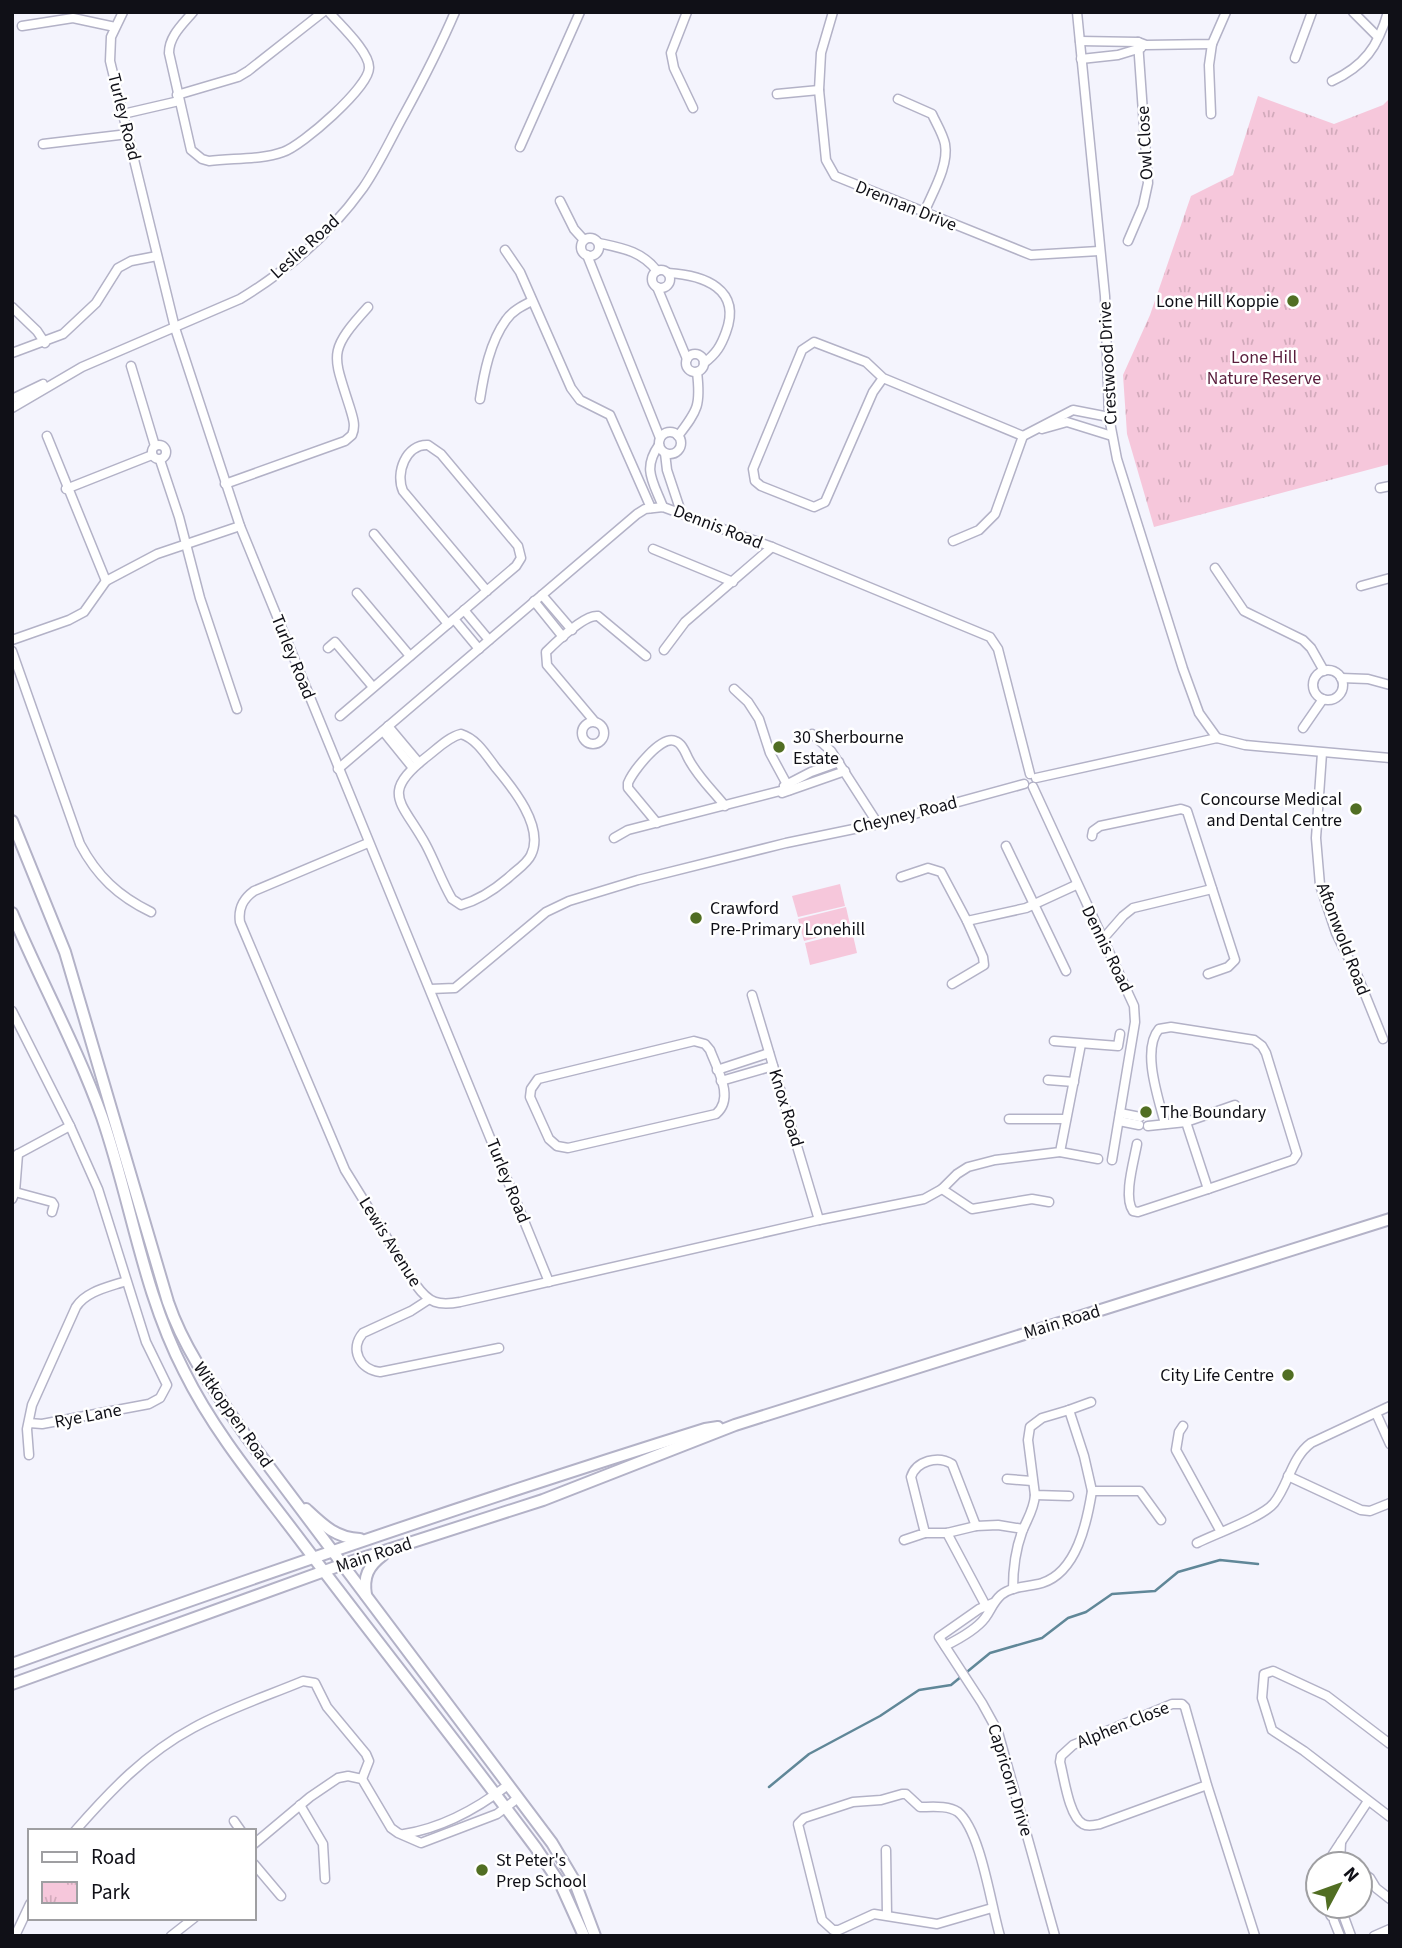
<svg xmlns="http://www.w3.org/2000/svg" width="1402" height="1948" viewBox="0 0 1402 1948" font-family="'Source Sans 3',sans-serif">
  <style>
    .park { fill: url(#park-tufts) }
    .garden { fill: #f6c7db }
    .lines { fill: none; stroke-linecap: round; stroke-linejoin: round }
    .stream { stroke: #608798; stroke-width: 2.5 }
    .street-casing { stroke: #b3b2c7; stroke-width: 11 }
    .secondary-casing { stroke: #b3b2c7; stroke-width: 14 }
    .street { stroke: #fff; stroke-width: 8 }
    .secondary { stroke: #fff; stroke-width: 10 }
    .poi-dot { fill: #516e23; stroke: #fff; stroke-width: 2.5 }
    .labels { text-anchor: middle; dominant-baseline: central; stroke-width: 5; stroke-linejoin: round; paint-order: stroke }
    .street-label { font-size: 18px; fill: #101017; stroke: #fff }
    .poi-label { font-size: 18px; fill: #101017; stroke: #fff; text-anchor: start }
    .park-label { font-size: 18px; fill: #5a1e3d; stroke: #fff }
  </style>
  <defs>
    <pattern id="park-tufts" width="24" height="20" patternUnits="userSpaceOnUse" patternTransform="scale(1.75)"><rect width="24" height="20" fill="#f6c7db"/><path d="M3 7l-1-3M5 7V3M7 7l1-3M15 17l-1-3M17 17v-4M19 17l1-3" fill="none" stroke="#d2aabb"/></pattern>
  </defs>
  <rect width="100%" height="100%" fill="#f4f4fd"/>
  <path class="park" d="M1258 96 1334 124 1383 105 1390 98V464L1154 527 1127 434 1123 375 1150 315 1191 196 1233 175Z"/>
  <g class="garden">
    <path d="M840 884 845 906 798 917 792 896Z"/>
    <path d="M846 907 851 929 804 941 798 919Z"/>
    <path d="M852 931 857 953 810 965 805 943Z"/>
  </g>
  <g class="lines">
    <path class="stream" d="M769 1787 809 1754 880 1716 919 1690 951 1685 990 1653 1042 1638 1068 1618 1086 1612 1112 1594 1155 1591 1178 1572 1220 1560 1258 1564"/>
    <defs>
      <g id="street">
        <path d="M123 12 111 37 110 61 175 328 240 526C342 778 447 1030 549 1282"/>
        <path d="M193 12C183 24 169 36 169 53L191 150 202 159 209 161C232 158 261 160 283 152 302 146 369 87 369 68 370 52 339 24 329 12"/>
        <path d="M687 12 671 53 674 68 693 108"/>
        <path d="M833 12 821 53 819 90 826 160 835 176 1031 255 1099 251"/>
        <path d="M1077 12 1105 296 1109 417 1117 459 1183 669 1199 713 1217 738"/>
        <path d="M1353 12 1378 37"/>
        <path d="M22 26 73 18 115 27"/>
        <path d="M1080 41 1138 42 1146 45 1212 44 1226 12"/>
        <path d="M1295 58 1312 12"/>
        <path d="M1081 59 1118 55 1141 48"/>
        <path d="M1332 81C1364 66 1378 47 1388 12"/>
        <path d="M777 94 819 90"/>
        <path d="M177 95 238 77 248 71 323 12"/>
        <path d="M898 99 932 114C936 123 943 134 945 144 949 166 932 193 924 213"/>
        <path d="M123 114 179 101"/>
        <path d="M1211 114 1209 65 1212 44"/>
        <path d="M43 144 128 134"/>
        <path d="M520 147 580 12"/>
        <path d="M560 201 574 229 584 240"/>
        <circle cx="590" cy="247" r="9"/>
        <path d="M1128 241 1143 206 1148 183 1138 42"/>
        <path d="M599 243C622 248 642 251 657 271"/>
        <path d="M505 250 520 272 571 388 580 400 610 415 651 508"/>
        <path d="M587 255 660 438"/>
        <circle cx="661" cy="279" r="9"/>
        <path d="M668 273C704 275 742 289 726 332 721 346 716 354 704 363"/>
        <path d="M657 287 687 359"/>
        <path d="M12 307 37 331 45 343"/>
        <path d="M12 353 63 334 96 303 118 268 131 261 157 256"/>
        <circle cx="695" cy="363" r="9"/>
        <path d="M131 366 155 446"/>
        <path d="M883 378 873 392 825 502 814 507 761 486 755 481 753 469 802 350 814 342 866 362 883 378 1023 436 995 514 979 530 953 541"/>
        <path d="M12 399 43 384"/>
        <path d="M480 399C484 373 490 342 506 320 512 311 522 306 532 301"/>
        <path d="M12 408 82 367 240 299C288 270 330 234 363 188 379 165 391 138 405 113 423 80 440 47 455 12"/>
        <path d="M1042 429 1067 422 1112 436"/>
        <circle cx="670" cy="443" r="11"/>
        <path d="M47 436 106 581 157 554 240 526"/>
        <path d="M678 436C698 410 701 405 697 372"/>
        <path d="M1023 436 1073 410 1109 417"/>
        <circle cx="159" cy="452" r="7"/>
        <path d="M659 445C642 469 653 481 663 507"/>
        <path d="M665 453 667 470 681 512"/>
        <path d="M160 460 179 517 200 598 237 709"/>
        <path d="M225 484 345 441 352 435C356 426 353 418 350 408 333 354 327 352 368 307"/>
        <path d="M1380 488 1390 486"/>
        <path d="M66 489 152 455"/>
        <path d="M374 534 448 624"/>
        <path d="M653 549 733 582"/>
        <path d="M1215 568 1244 611 1303 640 1311 648 1324 671"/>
        <path d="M1361 586 1390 578"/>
        <path d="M357 593 410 656"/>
        <path d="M542 595 572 630"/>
        <path d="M534 601 563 637"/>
        <path d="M464 610 489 640"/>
        <path d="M454 619 479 649"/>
        <path d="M12 640 69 620 84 612 106 581"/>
        <path d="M328 648 335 642 373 687"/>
        <path d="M664 650 685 622 772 547"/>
        <path d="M12 651 80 844C97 876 118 896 151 912"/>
        <circle cx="1328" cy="685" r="15"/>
        <path d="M1341 678 1368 679 1390 685"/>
        <path d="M734 689 748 702 759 719 770 753 790 790"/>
        <path d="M340 716 516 566 521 558 518 546 441 454 428 445C406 444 395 473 403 491L487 591"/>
        <circle cx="593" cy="733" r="11"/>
        <path d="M595 722 547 665 546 652C556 642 585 614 598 616L646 656"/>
        <path d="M388 726 419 763"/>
        <path d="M1303 728 1323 699"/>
        <path d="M383 731 413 768"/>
        <path d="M461 734C477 739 486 755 496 768 512 787 545 827 531 855 527 864 515 871 508 878 494 890 479 900 461 905L452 899C442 882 435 862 426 845 402 801 378 794 429 755 439 747 449 737 461 734Z"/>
        <path d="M812 734 831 751 878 824"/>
        <path d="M1322 753 1316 838 1320 885 1336 933 1358 977 1383 1039"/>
        <path d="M338 769 637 514 645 509 663 507 772 547 990 637 998 649 1030 774"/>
        <path d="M1036 778 1217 738 1245 745 1390 758"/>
        <path d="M784 786 811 772 839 762"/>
        <path d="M1033 787 1134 1006 1135 1022 1112 1160"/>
        <path d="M657 823 628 788V783C633 771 661 735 675 741 682 743 685 752 688 758 697 776 713 791 725 806"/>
        <path d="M1092 836 1093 831 1100 826 1181 809 1187 811 1235 960 1228 967 1208 974"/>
        <path d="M614 838 628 830 780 791 782 793 845 771"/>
        <path d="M368 843 254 891C243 899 238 908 240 922L345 1170 416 1285C429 1303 438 1306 460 1302L819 1220 924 1199 942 1189 957 1174 968 1167 995 1160 1060 1152 1081 1044"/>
        <path d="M1006 846 1066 971"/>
        <path d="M901 877 928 868 941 872 967 921 1026 908 1076 885"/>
        <path d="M1102 940 1123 916 1133 908 1212 889"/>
        <path d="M952 984 984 965 983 957 967 921"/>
        <path d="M430 989 455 988 546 912 569 901 638 880 786 843 878 824 1024 784"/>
        <path d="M752 995 819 1220"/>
        <path d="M12 1011 70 1126 98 1189 146 1342 167 1385 160 1398 149 1404 42 1424 29 1423"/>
        <path d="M694 1041 705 1044 710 1050C717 1069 735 1098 716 1114L568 1148 557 1146 549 1139 530 1097 531 1089 538 1079Z"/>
        <path d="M1054 1041 1118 1046 1120 1034"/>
        <path d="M717 1070 769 1053"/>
        <path d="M1048 1080 1074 1082"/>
        <path d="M721 1081 773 1066"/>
        <path d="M1120 1113 1140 1117"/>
        <path d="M1009 1119H1066"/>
        <path d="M1119 1121 1139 1125"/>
        <path d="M1165 1124C1159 1100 1141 1050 1159 1029L1171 1027 1254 1040 1262 1046 1266 1053 1297 1154 1293 1160 1208 1189 1186 1122"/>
        <path d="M1148 1126 1186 1122 1235 1105"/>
        <path d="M1137 1144C1134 1161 1123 1197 1133 1211L1138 1212 1208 1189"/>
        <path d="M1060 1152 1098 1159"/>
        <path d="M18 1154 70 1126"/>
        <path d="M942 1189 972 1209 1032 1199 1049 1202"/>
        <path d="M15 1192 52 1202 54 1205 52 1212"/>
        <path d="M12 1199 15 1192 18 1154"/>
        <path d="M428 1300 411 1311 363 1333C349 1349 360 1370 380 1372L499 1348"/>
        <path d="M1091 1402 1069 1410 1084 1456 1092 1491"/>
        <path d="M1069 1410 1042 1418 1030 1427 1028 1440 1035 1495 1069 1496"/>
        <path d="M1376 1413 1390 1444"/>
        <path d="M1183 1426 1179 1432 1176 1450 1221 1532"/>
        <path d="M29 1455 27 1429 32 1405 76 1307C86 1291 109 1287 126 1281"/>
        <path d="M1288 1476 1361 1510 1370 1511 1390 1503"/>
        <path d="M1007 1479 1032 1481"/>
        <path d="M925 1533H947L976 1526"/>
        <path d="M947 1533 987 1608"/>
        <path d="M904 1540 925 1533 911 1477C916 1461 938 1455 952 1464L976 1526 998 1525 1023 1529"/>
        <path d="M1197 1543C1215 1534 1263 1517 1274 1503 1289 1484 1291 1458 1311 1443L1390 1406"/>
        <path d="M1013 1589C1013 1569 1015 1551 1022 1532 1027 1519 1034 1510 1035 1495"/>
        <path d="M993 1603 979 1609 939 1637 982 1703 998 1732 1055 1936"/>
        <path d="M945 1646C959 1639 976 1630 985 1618 991 1610 993 1602 1001 1595 1012 1586 1028 1587 1042 1583 1077 1572 1087 1522 1092 1491H1140L1161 1520"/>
        <path d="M1390 1744 1327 1696 1273 1671 1264 1674 1262 1698 1272 1730 1304 1751 1390 1817"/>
        <path d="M1207 1785 1100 1824C1095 1825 1088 1827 1083 1824 1069 1817 1064 1777 1060 1762L1061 1756 1073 1745 1172 1704H1182L1185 1707 1207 1785 1255 1936"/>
        <path d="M300 1805 323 1844 325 1879"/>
        <path d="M234 1821 241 1831"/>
        <path d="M75 1831C110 1791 146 1753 193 1728 227 1709 267 1696 303 1681L315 1683 327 1707 366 1754 369 1761 362 1779"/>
        <path d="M404 1834C442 1828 478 1808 508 1785"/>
        <path d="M254 1844 310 1797 338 1778 348 1776 362 1779 391 1828 398 1833 421 1843 497 1814 518 1798"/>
        <path d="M886 1850 887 1915"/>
        <path d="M254 1864 281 1896"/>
        <path d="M1330 1864 1333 1854 1368 1801"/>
        <path d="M1340 1864 1341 1842"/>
        <path d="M1360 1871 1370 1878 1376 1888 1390 1899"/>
        <path d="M1326 1906 1331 1916"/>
        <path d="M1339 1906 1342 1912"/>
        <path d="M992 1908 937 1924 874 1914 839 1930H833L822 1920 798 1824 804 1818 853 1802 881 1800 902 1794H906L920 1807C931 1807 948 1805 958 1812 981 1831 991 1906 1000 1936"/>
        <path d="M1344 1917 1351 1936"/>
        <path d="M1334 1921 1340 1936"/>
        <path d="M15 1936 30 1904"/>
        <path d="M171 1936 194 1918"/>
        <path d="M1374 1936 1390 1929"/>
      </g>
      <g id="secondary">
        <path d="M12 821 65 952 168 1302C185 1352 217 1394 246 1436L552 1843 574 1880 595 1936"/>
        <path d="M12 913C41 982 77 1047 102 1117 131 1201 143 1292 184 1371 215 1434 262 1489 304 1545 381 1647 460 1746 536 1848L561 1885 584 1936"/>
        <path d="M306 1509C323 1525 336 1538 360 1539"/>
        <path d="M366 1595C363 1577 368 1566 383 1555"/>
        <path d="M12 1664C242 1581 472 1502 705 1429L718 1427"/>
        <path d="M12 1684 341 1565 543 1500 735 1425 1390 1219"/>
      </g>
    </defs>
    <use href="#street" class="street-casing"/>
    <use href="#secondary" class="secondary-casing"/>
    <use href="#street" class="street"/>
    <use href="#secondary" class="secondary"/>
  </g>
  <g class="poi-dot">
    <circle cx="1293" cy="301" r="7"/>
    <circle cx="779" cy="747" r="7"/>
    <circle cx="1356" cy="809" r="7"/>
    <circle cx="696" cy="918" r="7"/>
    <circle cx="1146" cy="1112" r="7"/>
    <circle cx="1288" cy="1375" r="7"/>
    <circle cx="482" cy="1870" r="7"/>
  </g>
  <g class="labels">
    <g class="street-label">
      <text transform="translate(124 117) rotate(76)">Turley Road</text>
      <text transform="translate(1145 143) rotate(-93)">Owl Close</text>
      <text transform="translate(906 206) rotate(22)">Drennan Drive</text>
      <text transform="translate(305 247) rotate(-42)">Leslie Road</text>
      <text transform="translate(1108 363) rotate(-93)">Crestwood Drive</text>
      <text transform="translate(718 527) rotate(21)">Dennis Road</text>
      <text transform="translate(293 657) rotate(68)">Turley Road</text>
      <text transform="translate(905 815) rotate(-14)">Cheyney Road</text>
      <text transform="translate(1343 939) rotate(69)">Aftonwold Road</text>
      <text transform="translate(1107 949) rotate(64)">Dennis Road</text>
      <text transform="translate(786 1108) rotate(73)">Knox Road</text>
      <text transform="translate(508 1181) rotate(68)">Turley Road</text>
      <text transform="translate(390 1242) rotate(58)">Lewis Avenue</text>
      <text transform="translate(1062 1322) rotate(-17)">Main Road</text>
      <text transform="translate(233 1415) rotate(55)">Witkoppen Road</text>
      <text transform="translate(88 1416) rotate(-11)">Rye Lane</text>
      <text transform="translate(374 1555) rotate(-18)">Main Road</text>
      <text transform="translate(1123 1725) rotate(-22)">Alphen Close</text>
      <text transform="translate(1010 1780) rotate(73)">Capricorn Drive</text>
    </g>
    <g class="poi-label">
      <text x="1279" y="301" text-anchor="end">Lone Hill Koppie</text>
      <text x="793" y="737">30 Sherbourne<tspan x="793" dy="21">Estate</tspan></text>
      <text x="1342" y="799" text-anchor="end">Concourse Medical<tspan x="1342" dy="21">and Dental Centre</tspan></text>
      <text x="710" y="908">Crawford<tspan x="710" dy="21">Pre-Primary Lonehill</tspan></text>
      <text x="1160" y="1112">The Boundary</text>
      <text x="1274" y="1375" text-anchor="end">City Life Centre</text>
      <text x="496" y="1860">St Peter's<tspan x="496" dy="21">Prep School</tspan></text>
    </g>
    <g class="park-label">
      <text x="1264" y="357">Lone Hill<tspan x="1264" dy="21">Nature Reserve</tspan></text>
    </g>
  </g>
  <rect width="1402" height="1948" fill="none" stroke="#101017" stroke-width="28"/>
  <rect x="28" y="1829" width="228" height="91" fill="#ffffff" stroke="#9f9fa2" stroke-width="2"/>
  <rect x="42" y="1852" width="35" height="10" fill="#ffffff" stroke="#9f9fa2" stroke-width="2"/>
  <text x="91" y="1864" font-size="21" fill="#101017">Road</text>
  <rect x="42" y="1882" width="35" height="21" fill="url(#park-tufts)" stroke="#9f9fa2" stroke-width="2"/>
  <text x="91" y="1899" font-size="21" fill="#101017">Park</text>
  <g transform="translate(1339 1885) rotate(49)"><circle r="33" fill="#ffffff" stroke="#9f9fa2" stroke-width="2"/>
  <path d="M0-5L12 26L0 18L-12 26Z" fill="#516e23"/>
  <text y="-10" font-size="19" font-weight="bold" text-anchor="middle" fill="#101017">N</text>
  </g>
</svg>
